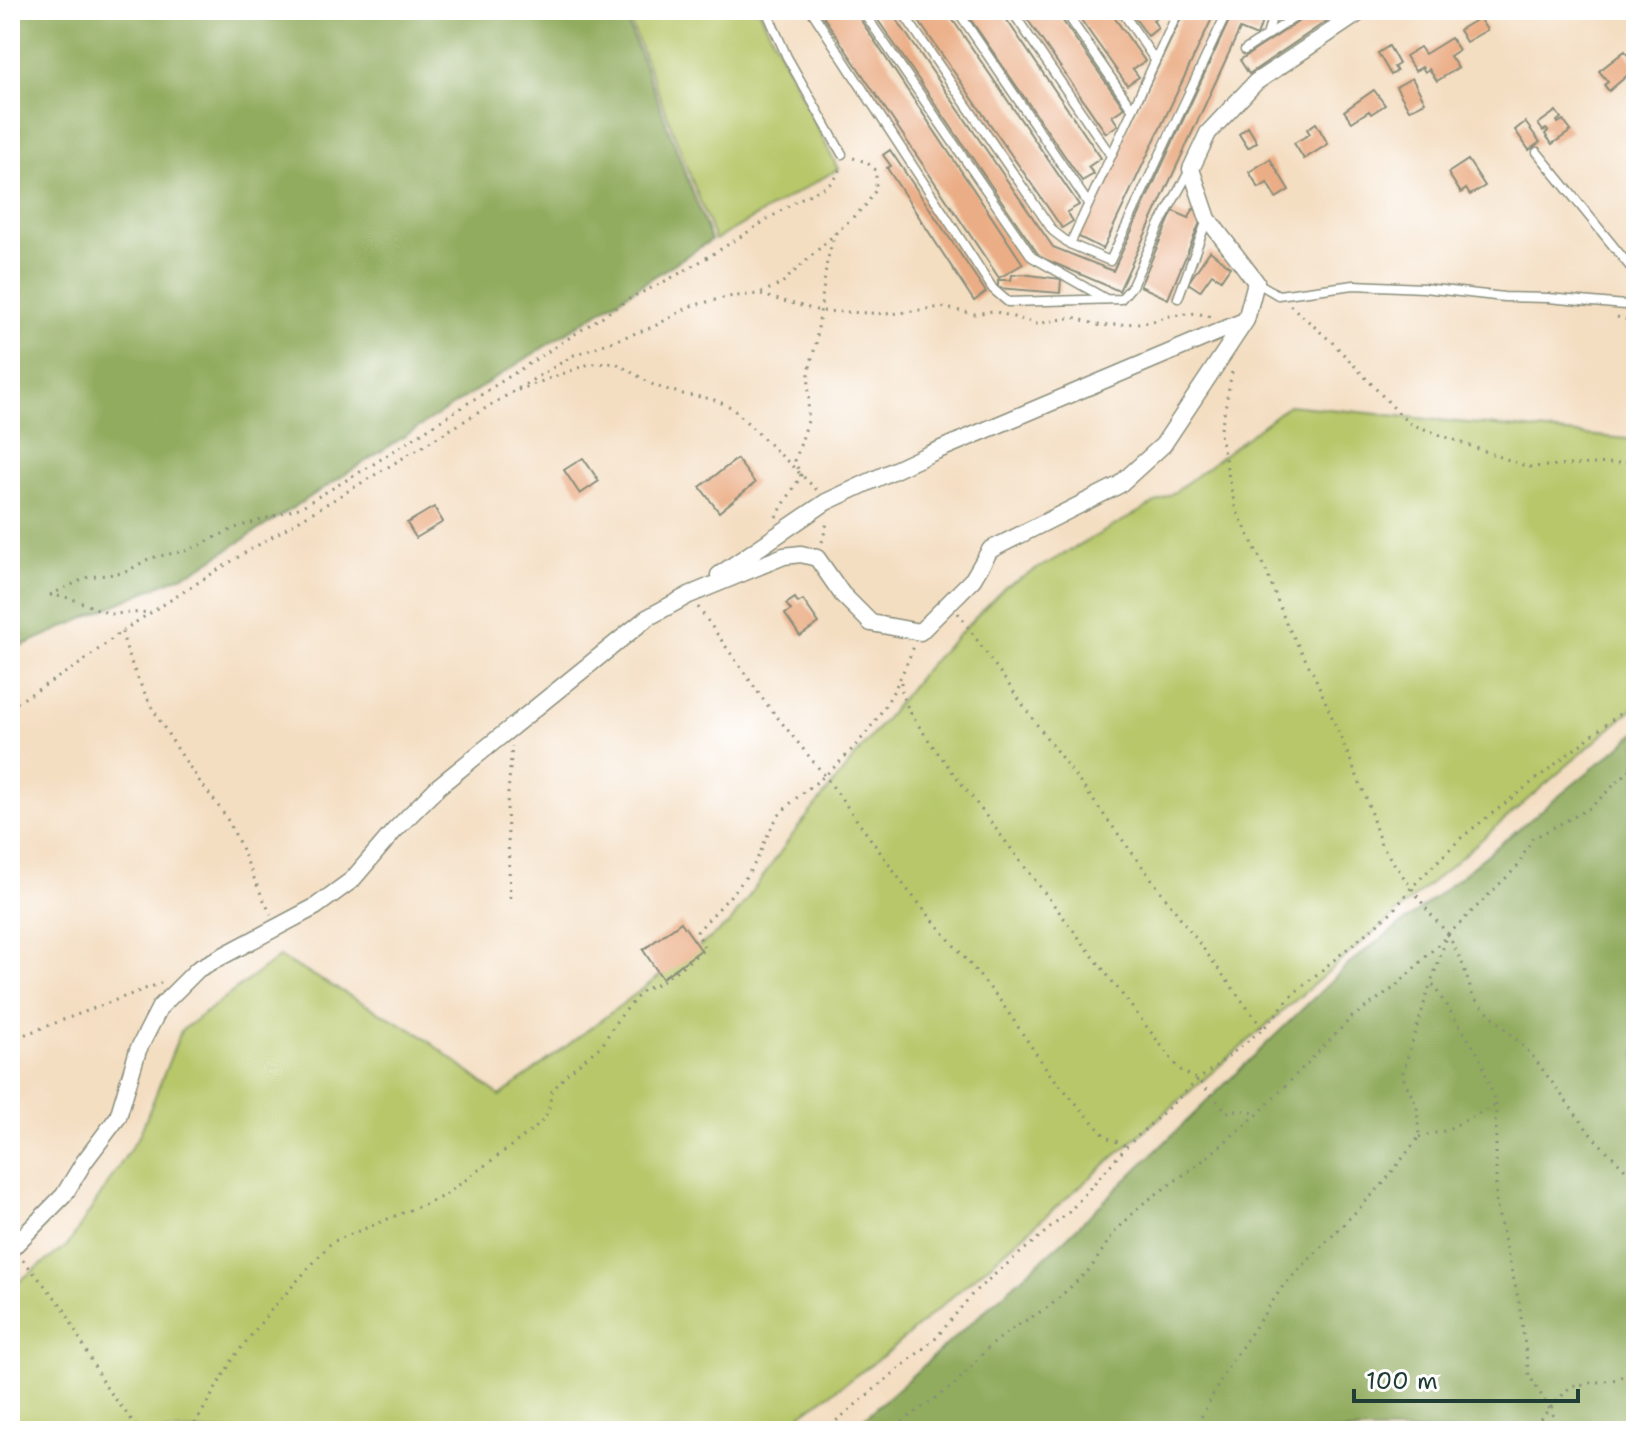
<svg xmlns="http://www.w3.org/2000/svg" width="1646" height="1441" viewBox="0 0 1646 1441" font-family="'Shantell Sans',sans-serif">
  <style>
    .green { fill: #b8c76a; stroke: #6c824f; stroke-width: 2 }
    .forest { fill: #92ac5e; stroke: #587449; stroke-width: 2 }
    .building { fill: #ebad85 }
    .lines { fill: none; stroke-linecap: round; stroke-linejoin: round }
    .lane-casing { stroke: #8a8e7b; stroke-width: 11 }
    .street-casing { stroke: #8a8e7b; stroke-width: 19 }
    .path { stroke: #8a8e7b; stroke-width: 3; stroke-dasharray: 2 6; stroke-linecap: butt }
    .lane { stroke: #fff; stroke-width: 8 }
    .street { stroke: #fff; stroke-width: 16 }
  </style>
  <rect width="100%" height="100%" fill="#fff"/>
  <filter id="ink" filterUnits="userSpaceOnUse"><feTurbulence type="fractalNoise" baseFrequency=".0125" numOctaves="2"/><feDisplacementMap in="SourceGraphic" scale="16" xChannelSelector="R" yChannelSelector="G"/><feConvolveMatrix kernelMatrix="1 2 1 2 8 2 1 2 1" color-interpolation-filters="sRGB"/></filter>
  <filter id="wash" filterUnits="userSpaceOnUse"><feTurbulence type="fractalNoise" baseFrequency=".006" numOctaves="4" result="noise"/><feDisplacementMap in="SourceGraphic" scale="32" xChannelSelector="R" yChannelSelector="G"/><feGaussianBlur stdDeviation="1.8" result="paint"/><feColorMatrix in="noise" values="0 0 0 0 0 0 0 0 0 0 0 0 0 0 0 0 0 1.4 0 .05"/><feComposite in="paint" operator="in"/></filter>
  <g filter="url(#wash)">
    <rect width="100%" height="100%" fill="#f4dec2"/>
    <g class="green">
      <path d="M626 10H759L838 169 715 240Z"/>
      <path d="M1289 405 1636 440V706L887 1353 778 1431H10V1288L68 1245 140 1134 181 1031 279 957 418 1033 500 1096 730 923 796 830 928 666 1005 587 1176 491Z"/>
    </g>
    <g class="forest">
      <path d="M10 10H623L711 240 199 568 10 651Z"/>
      <path d="M1636 733V1431H850L1065 1239 1353 960 1412 916Z"/>
    </g>
    <g id="blocks">
      <g class="building">
        <path d="M825 10H854L1023 264 999 278 821 13Z"/>
        <path d="M871 10H890L1053 247 1113 271 1234 10H1266L1257 36 1240 29 1119 291 1040 257Z"/>
        <path d="M911 10H946L1079 205 1067 212 1073 221 1062 228Z"/>
        <path d="M964 10H1000L1101 158 1088 167 1094 174 1082 181Z"/>
        <path d="M1021 10H1055L1124 108 1112 116 1118 125 1106 133Z"/>
        <path d="M1074 10H1109L1145 61 1133 69 1139 77 1127 85Z"/>
        <path d="M1129 10H1163L1165 12 1153 20 1158 28 1148 36Z"/>
        <path d="M1185 10H1216L1103 249 1077 236Z"/>
        <path d="M1316 10H1343L1249 74 1240 60Z"/>
        <path d="M1479 18 1487 30 1466 42 1459 30Z"/>
        <path d="M1451 38 1459 50 1450 56 1458 68 1437 81 1429 69 1425 72 1422 67 1415 71 1405 56 1420 47 1425 54Z"/>
        <path d="M1389 46 1399 64 1394 67 1397 71 1391 75 1378 53Z"/>
        <path d="M1625 51 1636 68 1609 91 1604 85 1608 82 1599 71Z"/>
        <path d="M1412 78 1425 102 1409 110 1396 87Z"/>
        <path d="M1374 90 1385 105 1371 114 1369 111 1352 122 1344 111Z"/>
        <path d="M1556 111 1561 118 1557 121 1558 123 1563 120 1571 131 1552 144 1545 134 1548 131 1546 129 1543 131 1538 124Z"/>
        <path d="M1525 122 1540 142 1529 150 1515 130Z"/>
        <path d="M1316 123 1328 144 1304 159 1294 143 1310 134 1307 129Z"/>
        <path d="M1248 127 1257 142 1248 148 1239 134Z"/>
        <path d="M890 150 986 292 974 301 887 168 891 166 883 155Z"/>
        <path d="M1270 159 1289 190 1276 198 1267 183 1259 188 1249 172Z"/>
        <path d="M1468 160 1485 186 1470 195 1466 189 1461 193 1448 173Z"/>
        <path d="M1193 209 1199 211 1201 220 1168 299 1140 286 1173 211 1189 218Z"/>
        <path d="M1210 251 1230 267 1221 280 1212 274 1200 291 1188 283Z"/>
        <path d="M1022 274 1061 279 1060 293 998 288V280H1011L1012 275Z"/>
        <path d="M583 458 599 481 580 494 564 470Z"/>
        <path d="M737 459 755 483 719 512 700 487Z"/>
        <path d="M434 507 443 522 416 538 407 523Z"/>
        <path d="M795 598 798 603 803 600 819 623 800 636 785 614 791 610 786 604Z"/>
        <path d="M681 922 701 950 662 978 643 950Z"/>
      </g>
    </g>
  </g>
  <g filter="url(#ink)">
    <use href="#blocks" fill-opacity="0" stroke="#8a8e7b" stroke-width="2"/>
    <g class="lines">
      <defs>
        <g id="lane">
          <path d="M766 10 787 57 842 154"/>
          <path d="M811 10 993 289 1008 302 1121 299 1132 286 1160 224 1189 172"/>
          <path d="M862 10 1032 257 1106 299"/>
          <path d="M901 10 1053 231 1070 244 1110 261 1228 10"/>
          <path d="M957 10 1088 203"/>
          <path d="M1011 10 1110 154"/>
          <path d="M1064 10 1131 107"/>
          <path d="M1121 10 1155 60"/>
          <path d="M1267 36 1274 10"/>
          <path d="M1245 50 1306 10"/>
          <path d="M1537 152 1636 274"/>
          <path d="M1070 244 1179 10"/>
          <path d="M1256 282 1278 295 1354 285 1424 288 1504 297 1548 298 1636 306"/>
          <path d="M1178 298 1207 220"/>
        </g>
        <g id="street">
          <path d="M719 575 826 502 929 454 1244 321"/>
          <path d="M10 1250 64 1195 84 1162 118 1117 138 1050 160 1007 198 969 315 907 352 880 394 831 439 786 647 618 689 595 784 556 801 554 817 558 842 594 871 623 920 632 973 579 990 550 1119 485 1163 445 1246 320 1256 282 1208 219 1191 169 1208 133 1256 82 1363 10"/>
        </g>
      </defs>
      <use href="#lane" class="lane-casing"/>
      <use href="#street" class="street-casing"/>
      <g class="path">
        <path d="M761 295 820 311 892 314 941 307 975 314 993 311 1037 324 1073 317 1101 326 1150 322 1170 316 1196 313 1212 317"/>
        <path d="M1290 305 1334 344 1408 423 1528 467 1636 462"/>
        <path d="M1617 317 1636 322"/>
        <path d="M1232 372 1220 434 1235 507 1267 573 1286 623 1315 677 1365 795 1381 845 1428 911 1448 934 1431 982 1480 1057 1496 1105V1204L1519 1302 1529 1375 1563 1431"/>
        <path d="M518 390 589 364 616 363 655 386 683 394 712 399 731 407 818 491"/>
        <path d="M776 517 801 476 795 461 808 421 809 371 816 343 827 261 835 233"/>
        <path d="M822 542 828 519"/>
        <path d="M50 595 88 577 124 573 150 558 189 550 235 528 299 508 372 465 634 296C691 271 742 235 795 202 807 194 822 191 833 181 837 177 839 171 842 165"/>
        <path d="M50 595 70 598 110 614 151 612"/>
        <path d="M698 607 765 702 825 776 906 888 999 999 1050 1074 1106 1137 1127 1146"/>
        <path d="M958 613 1035 722 1263 1029"/>
        <path d="M122 632C133 681 163 728 191 769 202 786 216 801 227 819 244 849 254 883 271 914"/>
        <path d="M901 682C902 707 919 725 932 745L1179 1069 1198 1080 1227 1112 1242 1110 1258 1114"/>
        <path d="M10 707 81 663 122 631 235 559 574 355 653 327 691 306 727 297 758 294 781 284 865 206 876 190V170L866 162 850 157"/>
        <path d="M510 898 507 805 512 746"/>
        <path d="M1448 934 1463 965 1473 997 1531 1054 1592 1136 1636 1180"/>
        <path d="M10 1040 161 983"/>
        <path d="M1419 1137 1444 1131 1496 1105"/>
        <path d="M23 1260 63 1307 103 1383 140 1431"/>
        <path d="M191 1431 234 1357 271 1310 332 1242 444 1196 539 1125 548 1112 552 1091 568 1073 603 1044 615 1023 643 990 660 983 705 949 697 932C716 910 742 887 756 861 765 844 769 826 782 812 796 796 813 786 829 772 871 734 893 699 914 646"/>
        <path d="M824 1431 936 1338 974 1292 1069 1212 1127 1146 1198 1080 1263 1029 1292 995 1395 909 1411 888 1462 837 1636 701"/>
        <path d="M889 1431 954 1385 988 1348 1010 1330 1050 1306 1091 1268 1113 1234 1141 1205 1200 1163 1258 1114 1352 1017 1395 987 1517 867 1532 839 1590 808 1636 764"/>
        <path d="M1194 1431 1226 1370 1283 1286 1382 1185 1419 1137 1417 1107 1402 1075 1431 982"/>
        <path d="M1529 1431 1571 1386 1618 1379 1636 1366"/>
      </g>
      <use href="#lane" class="lane"/>
      <use href="#street" class="street"/>
    </g>
  </g>
  <rect width="1646" height="1441" fill="none" stroke="#fff" stroke-width="40"/>
  <path d="M1354 1389v12h224v-12" fill="none" stroke="#1f3d34" stroke-width="4"/>
  <text x="1366" y="1389" font-size="24" fill="#1f3d34" stroke="#ffffff" stroke-width="6" paint-order="stroke">100 m</text>
</svg>
